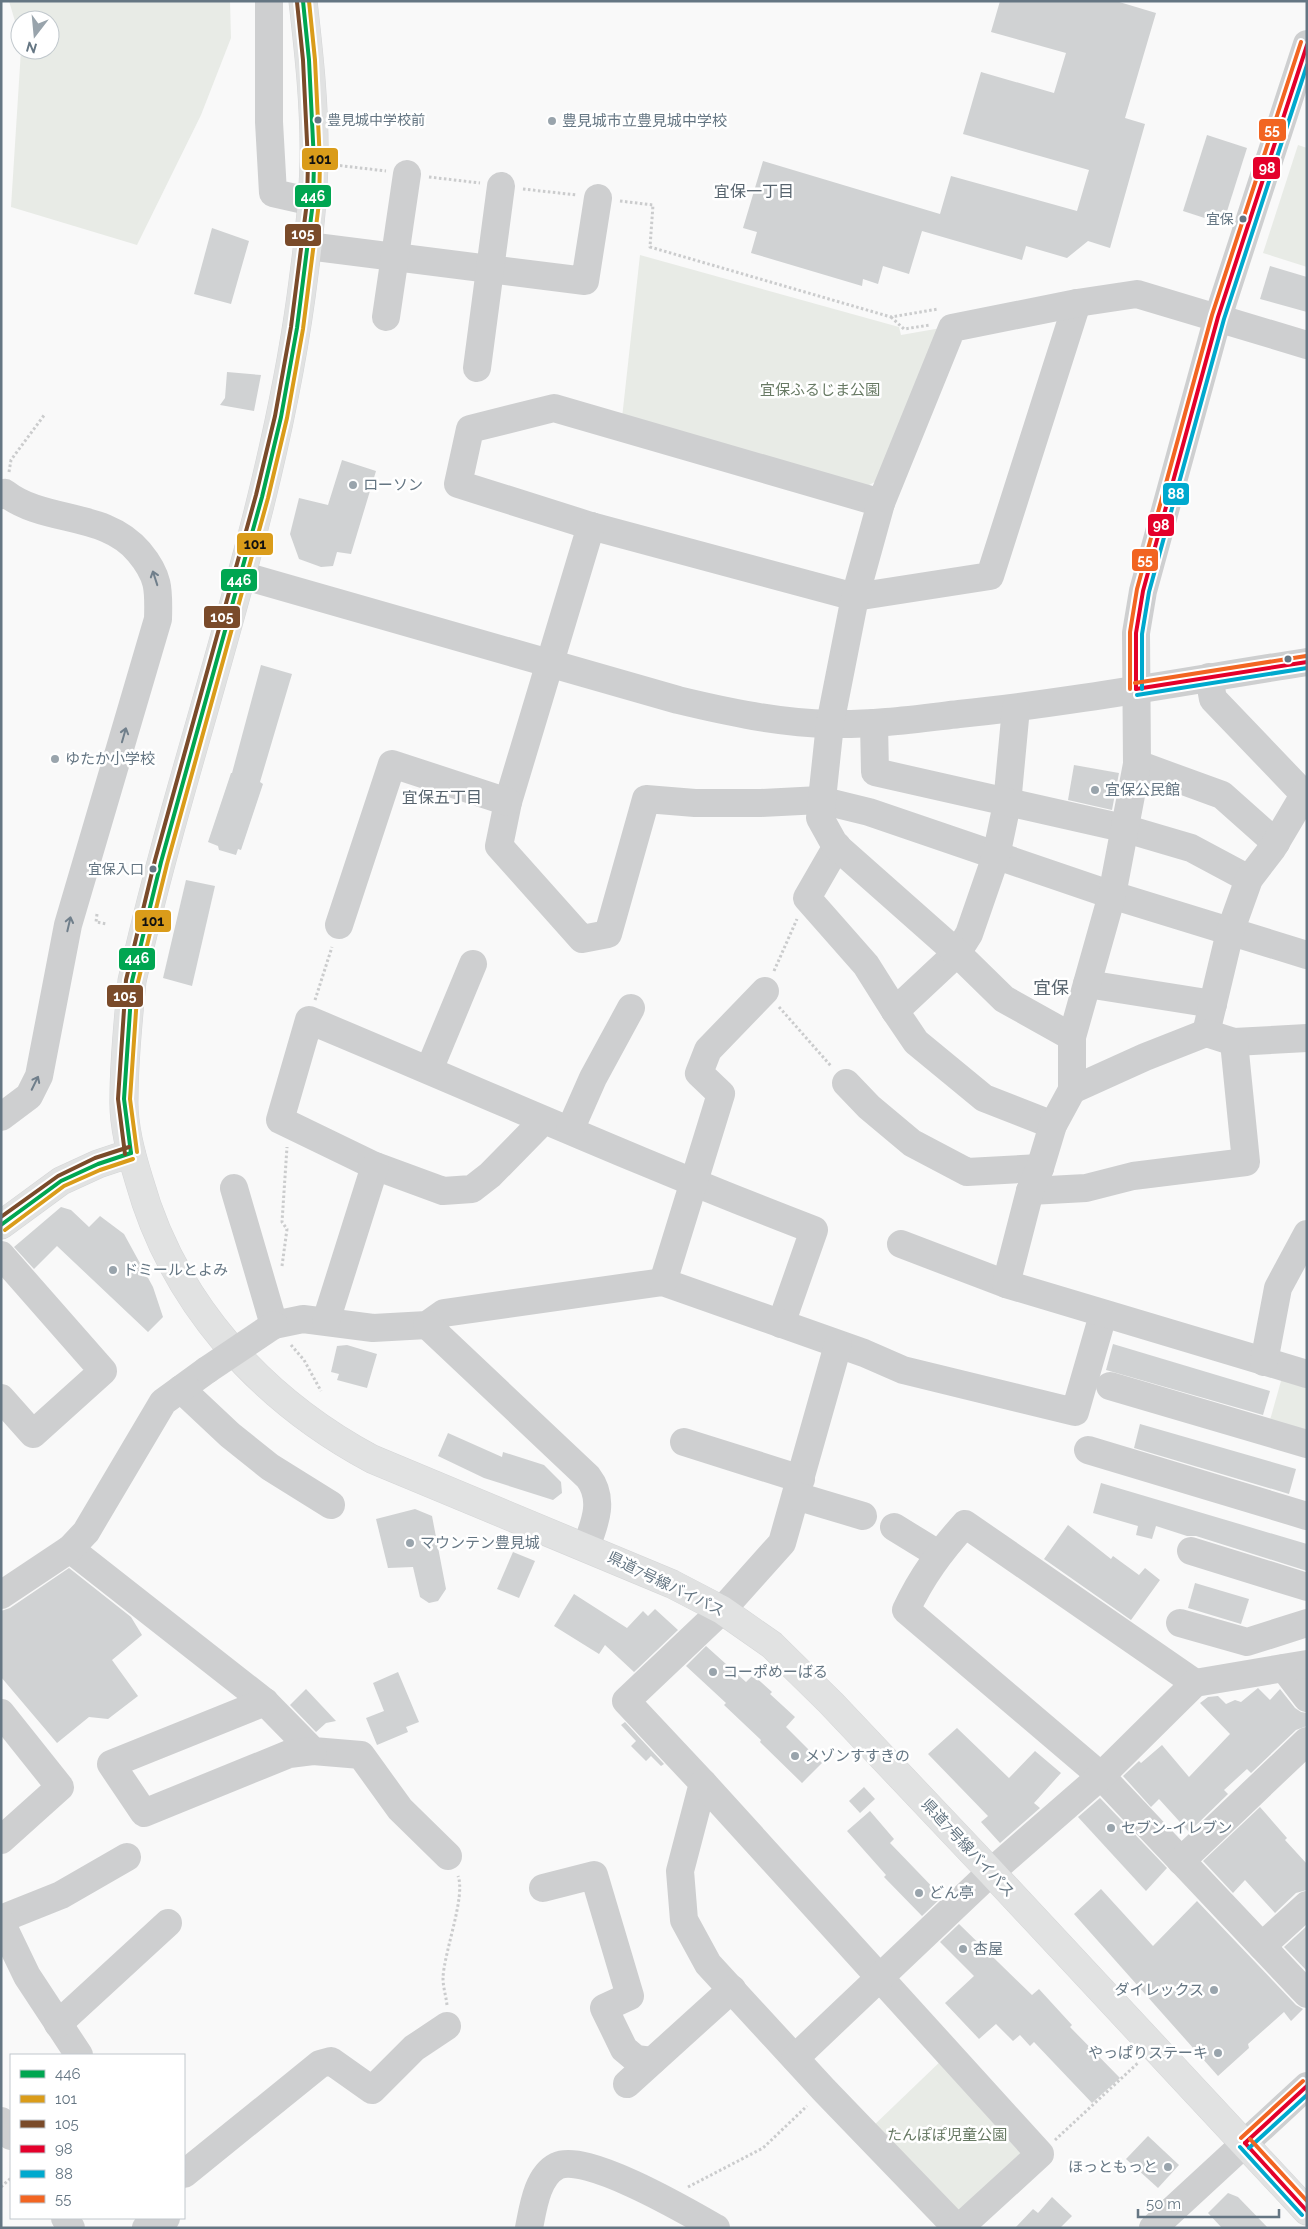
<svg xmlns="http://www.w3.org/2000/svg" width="1308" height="2229" viewBox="0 0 1308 2229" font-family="Raleway,'Noto Sans JP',sans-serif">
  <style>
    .green { fill: #e8ebe6 }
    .building { fill: #d0d2d3 }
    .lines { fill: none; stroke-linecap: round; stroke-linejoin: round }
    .major-casing { stroke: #d5d6d7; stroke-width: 29 }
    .path { stroke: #cbcccd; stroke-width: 3; stroke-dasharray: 2.5 2.5; stroke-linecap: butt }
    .minor { stroke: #cecfd0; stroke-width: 28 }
    .major { stroke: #e1e2e2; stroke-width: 28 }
    .minor-bridge { stroke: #cecfd0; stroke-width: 28 }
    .bus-1-casing { stroke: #fff; stroke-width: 8 }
    .bus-2-casing { stroke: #fff; stroke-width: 8 }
    .bus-3-casing { stroke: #fff; stroke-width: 8 }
    .bus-4-casing { stroke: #fff; stroke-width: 8 }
    .bus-5-casing { stroke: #fff; stroke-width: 8 }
    .bus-6-casing { stroke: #fff; stroke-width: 8 }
    .bus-1 { stroke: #00a651; stroke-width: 4 }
    .bus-2 { stroke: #da9c1a; stroke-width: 4 }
    .bus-3 { stroke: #7a4b2a; stroke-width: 4 }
    .bus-4 { stroke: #e4002b; stroke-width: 4 }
    .bus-5 { stroke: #00a9ce; stroke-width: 4 }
    .bus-6 { stroke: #f26522; stroke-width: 4 }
    .oneway { stroke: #707f8b }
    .bus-dot { fill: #657683; stroke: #fff; stroke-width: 2 }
    .poi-dot { fill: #99a4ac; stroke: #fff; stroke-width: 2 }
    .labels { text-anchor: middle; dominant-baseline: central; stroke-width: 5; stroke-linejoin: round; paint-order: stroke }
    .bus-label { font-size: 14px; fill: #657683; stroke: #fff; text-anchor: end }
    .poi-label { font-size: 15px; fill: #657683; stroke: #fff; text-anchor: start }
    .park-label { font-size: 15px; fill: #687a64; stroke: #fff }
    .street-label { font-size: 15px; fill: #657683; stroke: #fff }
    .neighbourhood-label { font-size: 16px; fill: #57646e; stroke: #fff }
    .quarter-label { font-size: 18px; fill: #57646e; stroke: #fff }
    .line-badge { stroke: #fff; stroke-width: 2 }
    .badge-label { font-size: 14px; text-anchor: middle; font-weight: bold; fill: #fff }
    .pale-badge-label { font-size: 14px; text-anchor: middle; font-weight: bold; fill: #111 }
  </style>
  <rect width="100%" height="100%" fill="#f9f9f9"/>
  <g class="green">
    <path d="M9 1H230L231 38 201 115 137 245 11 207 21 50H50V20H20V38Z"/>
    <path d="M1298 145 1307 148V267L1263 253Z"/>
    <path d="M640 255 899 327 901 335 941 328 877 481 863 488 622 418Z"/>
    <path d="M1283 1374 1307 1381V1438L1268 1427Z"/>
    <path d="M945 2057 1023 2143V2157L964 2211 950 2212 870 2129Z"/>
  </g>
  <g class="building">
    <path d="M1000 1H1116L1156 13 1125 118 1145 124 1110 248 1088 241 1067 258 1026 246 1022 260 922 231 909 274 883 266 878 284 863 279 862 286 751 253 757 232 743 228 763 161 940 214 951 176 1077 211 1089 170 963 134 981 72 1054 93 1066 53 991 32Z"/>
    <path d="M1207 135 1247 148 1223 224 1183 211Z"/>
    <path d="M212 228 249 241 231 304 194 294Z"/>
    <path d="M1270 266 1307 277V312L1260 299Z"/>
    <path d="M227 372 261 375 254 411 220 405 225 398Z"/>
    <path d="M342 460 376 471 351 554 337 552 333 566 321 567 299 559 290 534 299 498 328 505Z"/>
    <path d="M261 665 292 674 260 782 263 784 241 850 238 849 236 855 219 850 218 846 208 842 231 773H232Z"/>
    <path d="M1074 765 1119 773 1112 810 1068 800Z"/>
    <path d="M186 880 215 886 192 986 163 978Z"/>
    <path d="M61 1207 71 1210 89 1227 100 1216 124 1234 153 1287 163 1317 148 1332 57 1246 34 1269 14 1247Z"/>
    <path d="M1113 1344 1270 1391 1263 1415 1106 1370Z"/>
    <path d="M347 1345 377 1354 367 1388 337 1380 339 1374 331 1372 337 1346Z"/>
    <path d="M1140 1424 1296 1469 1289 1494 1134 1448Z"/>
    <path d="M448 1433 502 1457 503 1452 544 1465 561 1482 562 1493 553 1500 484 1478 438 1456Z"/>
    <path d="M1101 1483 1307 1544V1571L1196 1536H1187L1156 1526 1152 1539 1136 1535 1138 1526 1093 1513Z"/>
    <path d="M415 1509 432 1516 446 1589 438 1601 429 1603 420 1597 413 1567 388 1568 376 1519Z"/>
    <path d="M1068 1525 1111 1559 1113 1556 1139 1575 1145 1568 1160 1580 1131 1620 1044 1559Z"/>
    <path d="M513 1552 535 1561 519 1598 497 1589Z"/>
    <path d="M69 1568 131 1617 142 1635 112 1660 138 1696 108 1719 89 1717 57 1743 1 1677V1611L10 1608Z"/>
    <path d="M1195 1583 1249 1599 1241 1624 1188 1608Z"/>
    <path d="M574 1594 627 1628 643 1611 648 1616 655 1609 678 1630 634 1672 605 1645 599 1654 554 1626Z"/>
    <path d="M706 1646 746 1682 753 1675 772 1692 770 1694 795 1717 786 1727 822 1763 802 1783 760 1742 761 1740 724 1705 726 1703 686 1666Z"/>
    <path d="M398 1672 419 1722 406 1727 408 1732 377 1745 366 1718 384 1711 373 1683Z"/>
    <path d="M1258 1688 1270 1700 1280 1689 1295 1708 1301 1712 1307 1713V1726L1296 1730 1251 1773 1247 1769 1224 1790 1228 1794 1189 1832 1159 1799 1151 1807 1123 1776 1139 1761 1141 1763 1162 1745 1189 1777 1230 1734 1200 1703 1208 1697 1218 1696 1226 1704 1235 1700 1241 1702Z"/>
    <path d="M306 1689 336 1721 326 1723 316 1732 290 1705Z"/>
    <path d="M625 1722 664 1764 661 1766 651 1756 646 1761 631 1746 636 1741 621 1725Z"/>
    <path d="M957 1728 1009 1778 1035 1751 1061 1773 1034 1803 1040 1808 1000 1843 981 1822 988 1816 928 1754Z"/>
    <path d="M864 1787 875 1799 860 1813 849 1801Z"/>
    <path d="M1100 1798 1167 1868 1146 1891 1078 1817Z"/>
    <path d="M1260 1807 1287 1838 1285 1840 1307 1864V1890L1296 1893 1275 1913 1245 1880 1233 1893 1203 1861Z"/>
    <path d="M870 1811 894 1839 890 1843 942 1897 922 1916 884 1877 886 1875 847 1831Z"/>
    <path d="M1101 1889 1153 1946 1197 1901 1296 2005 1303 2009 1291 2021 1284 2012 1248 2044 1249 2048 1218 2076 1074 1914Z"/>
    <path d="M959 1924 1032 1995 1039 1989 1072 2025 1070 2027 1120 2078 1092 2103 1034 2042 1030 2046 1020 2035 1013 2041 996 2024 979 2039 945 2003 974 1976 940 1942Z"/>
    <path d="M1307 1926V1971L1284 1947Z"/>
    <path d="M1148 2136 1179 2165 1158 2188 1126 2159Z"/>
    <path d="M1228 2193 1238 2197 1268 2228H1222L1208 2213Z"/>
    <path d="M1052 2197 1072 2216 1060 2228H1015L1033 2209 1038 2213Z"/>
  </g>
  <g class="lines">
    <defs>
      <g id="major">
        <path d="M303 1C309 54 315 108 314 162 313 207 307 252 301 297 269 530 183 752 132 981 128 1020 124 1059 124 1098 123 1125 131 1154 139 1180 173 1302 260 1399 372 1459L672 1584 722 1610 772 1645 831 1703 991 1872 1307 2211"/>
        <path d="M1 1225 61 1181 98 1164 131 1153"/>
      </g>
    </defs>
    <use href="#major" class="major-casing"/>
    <g class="path">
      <path d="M335 165 386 171"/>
      <path d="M429 177 480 183"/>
      <path d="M523 189 577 195"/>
      <path d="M620 201 653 205 650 247 891 317 938 309"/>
      <path d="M891 317 904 329 930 325"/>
      <path d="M9 472 11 460 45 414"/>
      <path d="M97 914 96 922 107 924"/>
      <path d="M774 971 797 919"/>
      <path d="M315 1000 332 947"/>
      <path d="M779 1007 831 1066"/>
      <path d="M282 1266 287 1229 282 1222 287 1147"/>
      <path d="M291 1345 304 1360 321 1391"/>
      <path d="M447 2005C446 1996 443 1987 443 1978 444 1952 466 1896 458 1876"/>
      <path d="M1055 2140 1139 2062"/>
      <path d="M1 2187 11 2178"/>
      <path d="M688 2187 763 2148 807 2106"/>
    </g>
    <g class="minor">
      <path d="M269 1V122L273 193 313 202"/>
      <path d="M308 246 585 281 598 198"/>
      <path d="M386 317 407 174"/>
      <path d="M477 368 501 186"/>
      <path d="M1 495 5 493C45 524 105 511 139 552 159 576 159 589 158 619L68 925 39 1076 29 1096 1 1117"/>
      <path d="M881 503 554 408 470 429 458 484 591 526 855 597 990 576 1077 303"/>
      <path d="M591 526 508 802 499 846 582 939 608 934 646 799 695 803H761L820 800 869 812 1112 895 1307 955"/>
      <path d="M241 575 678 700C728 712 779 723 831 724 874 725 916 719 959 714 1075 702 1191 680 1307 662"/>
      <path d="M1209 677 1213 699 1304 794"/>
      <path d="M1016 708 1007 804 996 856 969 934 957 953 895 1011 916 1042 984 1098 1053 1125"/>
      <path d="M874 723 875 772 1123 828 1191 848 1249 879"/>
      <path d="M1137 764 1222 795 1276 843"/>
      <path d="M837 846 807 898 866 965 895 1011"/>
      <path d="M339 925 392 764 508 802"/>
      <path d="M1087 984 1213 1004"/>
      <path d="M1206 1033 1230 932 1249 879 1272 849 1307 790"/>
      <path d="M1072 1037 1004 999 957 953 835 845 820 818 830 724 855 597 881 503 952 328 1077 303 1137 294 1307 345"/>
      <path d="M429 1070 473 964"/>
      <path d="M846 1083 869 1107 912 1143 967 1172 1040 1168"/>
      <path d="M1072 1090 1145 1057 1206 1033 1234 1042 1307 1038"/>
      <path d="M544 1120 490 1175 472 1189 443 1191 375 1166 280 1120 309 1020C477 1090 644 1165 814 1230L781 1324"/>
      <path d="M570 1130 593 1078 631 1008"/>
      <path d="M234 1188 274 1325 303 1319 373 1328 427 1325 444 1313 663 1282 864 1353 903 1370 1075 1412 1103 1315"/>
      <path d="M1030 1191 1086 1188 1133 1176 1246 1162 1234 1042"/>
      <path d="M901 1244 1006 1284 1307 1374"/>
      <path d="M1 1255 103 1371 33 1434 1 1398"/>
      <path d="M663 1282 721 1094 699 1073 708 1050 765 991"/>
      <path d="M1006 1284 1030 1191 1040 1168 1053 1125 1072 1090V1037L1112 895 1137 764 1136 633 1143 591 1218 317 1307 44"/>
      <path d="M326 1321 375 1166"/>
      <path d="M427 1325 588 1477C605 1499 595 1523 586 1547"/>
      <path d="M838 1345 782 1543 722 1610 626 1701 703 1783 680 1871 684 1920 708 1964 824 2090 957 2228"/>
      <path d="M1264 1362 1278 1288 1307 1234"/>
      <path d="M1110 1386 1307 1444"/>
      <path d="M181 1389 230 1435 270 1467 331 1505"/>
      <path d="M684 1442 801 1479"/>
      <path d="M1088 1450 1307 1516"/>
      <path d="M796 1496 863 1516"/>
      <path d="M894 1527 938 1554"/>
      <path d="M70 1549 265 1702 313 1751 361 1755 400 1809 448 1856"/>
      <path d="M1191 1551 1307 1587"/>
      <path d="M1 1595 70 1549 86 1532 163 1402 207 1370"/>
      <path d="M1180 1623 1247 1642 1307 1623"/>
      <path d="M1284 1668 1307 1698"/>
      <path d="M1195 1683 965 1524C940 1552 922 1576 906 1610L1101 1776 1307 1994"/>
      <path d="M265 1702 111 1764 144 1813 289 1754 313 1751"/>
      <path d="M1 1713 60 1787 1 1840"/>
      <path d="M703 1783 1040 2154 959 2228"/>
      <path d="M1181 1861 1307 1741"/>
      <path d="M543 1888 594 1875 630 1996 604 2008 624 2049 636 2059 652 2061"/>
      <path d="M1 1919 61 1895 127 1857"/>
      <path d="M1 1922 27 1976 79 2055"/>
      <path d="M1262 1946 1307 1905"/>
      <path d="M58 2024 168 1923"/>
      <path d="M795 2058 991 1872 1101 1776 1195 1683 1307 1664"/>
      <path d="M627 2084 732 1989"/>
      <path d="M1 2121 11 2136"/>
      <path d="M184 2174 320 2064 331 2061 372 2090 414 2048 447 2026"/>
      <path d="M65 2218 71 2228"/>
      <path d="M146 2228 166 2218"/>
      <path d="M529 2228C533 2208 537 2176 557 2166 586 2152 688 2212 716 2228"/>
      <path d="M1153 2228 1307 2086"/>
    </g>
    <use href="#major" class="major"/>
    <path class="minor-bridge" d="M207 1370 274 1325"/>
    <defs>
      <g id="bus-1">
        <path d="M131 1153 124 1099 132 981 161 862 262 497 281 417 297 328 313 202 314 162 309 60 303 1"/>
        <path d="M1 1225 61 1181 98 1164 131 1153"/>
      </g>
      <g id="bus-2">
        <path d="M137 1152 130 1099 138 982 167 864 268 498 287 418 303 329 319 203 320 162 315 60 309 1"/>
        <path d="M5 1230 64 1186 100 1170 133 1159"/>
      </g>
      <g id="bus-3">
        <path d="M125 1154 118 1099 126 980 155 860 256 495 275 416 291 327 307 202 308 162 303 60 297 2"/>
        <path d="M1 1217 58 1176 95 1158 129 1147"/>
      </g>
      <g id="bus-4">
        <path d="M1136 689V633L1143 591 1218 317 1307 45"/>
        <path d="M1136 689 1307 662"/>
        <path d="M1245 2143 1307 2211"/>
        <path d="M1245 2143 1307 2086"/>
      </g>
      <g id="bus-5">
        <path d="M1142 689V634L1149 592 1224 319 1307 65"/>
        <path d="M1137 695 1307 668"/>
        <path d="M1240 2147 1302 2215"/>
        <path d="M1249 2148 1307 2095"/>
      </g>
      <g id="bus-6">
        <path d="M1135 683 1306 656"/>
        <path d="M1130 689V632L1137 589 1212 315 1301 42"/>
        <path d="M1241 2138 1303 2081"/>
        <path d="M1250 2139 1307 2201"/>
      </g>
    </defs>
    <use href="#bus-1" class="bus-1-casing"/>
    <use href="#bus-2" class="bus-2-casing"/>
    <use href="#bus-3" class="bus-3-casing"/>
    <use href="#bus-4" class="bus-4-casing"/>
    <use href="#bus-5" class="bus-5-casing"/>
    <use href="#bus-6" class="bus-6-casing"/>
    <use href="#bus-1" class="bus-1"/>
    <use href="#bus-2" class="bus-2"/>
    <use href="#bus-3" class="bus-3"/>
    <use href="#bus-4" class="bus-4"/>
    <use href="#bus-5" class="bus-5"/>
    <use href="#bus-6" class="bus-6"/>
  </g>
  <defs><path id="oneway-shaft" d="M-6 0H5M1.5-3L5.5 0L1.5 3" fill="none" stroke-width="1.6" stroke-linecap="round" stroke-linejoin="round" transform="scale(1.25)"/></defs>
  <g class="oneway">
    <use href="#oneway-shaft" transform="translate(155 578) rotate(-108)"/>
    <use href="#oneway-shaft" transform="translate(124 735) rotate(-74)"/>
    <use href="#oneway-shaft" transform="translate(69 924) rotate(-77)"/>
    <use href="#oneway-shaft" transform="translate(35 1083) rotate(-64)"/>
  </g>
  <g class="bus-dot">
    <circle cx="318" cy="120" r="4.5"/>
    <circle cx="1243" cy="219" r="4.5"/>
    <circle cx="1288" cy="659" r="4.5"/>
    <circle cx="153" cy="869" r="4.5"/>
  </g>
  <g class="poi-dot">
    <circle cx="552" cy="121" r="5"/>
    <circle cx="353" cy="485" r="5"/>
    <circle cx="55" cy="759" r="5"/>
    <circle cx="1095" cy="790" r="5"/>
    <circle cx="113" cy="1270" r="5"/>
    <circle cx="410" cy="1543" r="5"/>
    <circle cx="713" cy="1672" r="5"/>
    <circle cx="795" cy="1756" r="5"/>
    <circle cx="1111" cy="1828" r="5"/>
    <circle cx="919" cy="1893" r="5"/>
    <circle cx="963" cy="1949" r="5"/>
    <circle cx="1214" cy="1990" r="5"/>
    <circle cx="1218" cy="2053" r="5"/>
    <circle cx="1168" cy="2167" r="5"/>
  </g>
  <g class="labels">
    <g class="bus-label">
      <text x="327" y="120" text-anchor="start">豊見城中学校前</text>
      <text x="1234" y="219">宜保</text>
      <text x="144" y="869">宜保入口</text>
    </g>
    <g class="poi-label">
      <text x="562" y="121">豊見城市立豊見城中学校</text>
      <text x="363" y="485">ローソン</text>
      <text x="65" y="759">ゆたか小学校</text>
      <text x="1105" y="790">宜保公民館</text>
      <text x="123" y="1270">ドミールとよみ</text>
      <text x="420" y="1543">マウンテン豊見城</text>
      <text x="723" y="1672">コーポめーばる</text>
      <text x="805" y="1756">メゾンすすきの</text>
      <text x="1121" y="1828">セブン-イレブン</text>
      <text x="929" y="1893">どん亭</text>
      <text x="973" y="1949">杏屋</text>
      <text x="1204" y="1990" text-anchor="end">ダイレックス</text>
      <text x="1208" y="2053" text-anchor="end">やっぱりステーキ</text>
      <text x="1158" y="2167" text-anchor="end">ほっともっと</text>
    </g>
    <g class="park-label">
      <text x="820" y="390">宜保ふるじま公園</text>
      <text x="947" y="2135">たんぽぽ児童公園</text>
    </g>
    <g class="street-label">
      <text transform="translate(666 1584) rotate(26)">県道7号線バイパス</text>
      <text transform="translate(968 1848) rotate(47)">県道7号線バイパス</text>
    </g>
    <g class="neighbourhood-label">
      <text x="754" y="191">宜保一丁目</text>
      <text x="442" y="797">宜保五丁目</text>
    </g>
    <g class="quarter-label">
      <text x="1051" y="987">宜保</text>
    </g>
  </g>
  <g class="line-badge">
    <rect x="1258" y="118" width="29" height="24" rx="5" fill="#f26522"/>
    <rect x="301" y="147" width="38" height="24" rx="5" fill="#da9c1a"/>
    <rect x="1252" y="156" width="29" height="24" rx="5" fill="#e4002b"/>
    <rect x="294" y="184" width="38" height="24" rx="5" fill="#00a651"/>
    <rect x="284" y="223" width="38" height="24" rx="5" fill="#7a4b2a"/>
    <rect x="1162" y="482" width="28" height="24" rx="5" fill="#00a9ce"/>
    <rect x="1147" y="513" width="28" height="24" rx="5" fill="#e4002b"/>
    <rect x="236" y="532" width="38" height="24" rx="5" fill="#da9c1a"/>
    <rect x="1131" y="548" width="28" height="24" rx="5" fill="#f26522"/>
    <rect x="220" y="568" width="38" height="24" rx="5" fill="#00a651"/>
    <rect x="203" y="605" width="38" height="24" rx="5" fill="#7a4b2a"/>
    <rect x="134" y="909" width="38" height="24" rx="5" fill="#da9c1a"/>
    <rect x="118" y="947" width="38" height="24" rx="5" fill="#00a651"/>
    <rect x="106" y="984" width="38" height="24" rx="5" fill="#7a4b2a"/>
  </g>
  <g class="badge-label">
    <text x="1272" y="135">55</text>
    <text x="1267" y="173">98</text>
    <text x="313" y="201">446</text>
    <text x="303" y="239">105</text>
    <text x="1176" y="499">88</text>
    <text x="1161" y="530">98</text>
    <text x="1145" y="565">55</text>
    <text x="239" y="585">446</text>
    <text x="222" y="622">105</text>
    <text x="137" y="963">446</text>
    <text x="125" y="1001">105</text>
  </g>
  <g class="pale-badge-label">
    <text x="320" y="164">101</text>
    <text x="255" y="549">101</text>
    <text x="153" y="926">101</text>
  </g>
  <rect width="1308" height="2229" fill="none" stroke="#657683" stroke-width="5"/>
  <rect x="10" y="2054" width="175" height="165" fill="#ffffff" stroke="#c1c8cd"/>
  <rect x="20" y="2070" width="25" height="8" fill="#00a651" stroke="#c1c8cd"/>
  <text x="55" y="2079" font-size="15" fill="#657683">446</text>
  <rect x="20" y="2095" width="25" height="8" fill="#da9c1a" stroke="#c1c8cd"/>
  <text x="55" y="2104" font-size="15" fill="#657683">101</text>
  <rect x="20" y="2120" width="25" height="8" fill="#7a4b2a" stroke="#c1c8cd"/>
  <text x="55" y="2129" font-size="15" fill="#657683">105</text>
  <rect x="20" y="2145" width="25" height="8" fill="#e4002b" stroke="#c1c8cd"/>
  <text x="55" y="2154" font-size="15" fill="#657683">98</text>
  <rect x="20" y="2170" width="25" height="8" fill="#00a9ce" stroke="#c1c8cd"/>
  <text x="55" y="2179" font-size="15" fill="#657683">88</text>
  <rect x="20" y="2195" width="25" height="8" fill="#f26522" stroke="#c1c8cd"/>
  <text x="55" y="2204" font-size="15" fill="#657683">55</text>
  <g transform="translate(35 35) rotate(196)"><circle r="24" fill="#ffffff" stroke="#c1c8cd"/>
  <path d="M0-4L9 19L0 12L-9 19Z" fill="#99a4ac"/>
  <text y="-8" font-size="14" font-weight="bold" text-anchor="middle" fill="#657683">N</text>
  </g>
  <path d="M1138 2209v8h141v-8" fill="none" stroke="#657683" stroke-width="2.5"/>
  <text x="1146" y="2209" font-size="15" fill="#657683" stroke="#ffffff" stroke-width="4" paint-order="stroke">50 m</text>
</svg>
